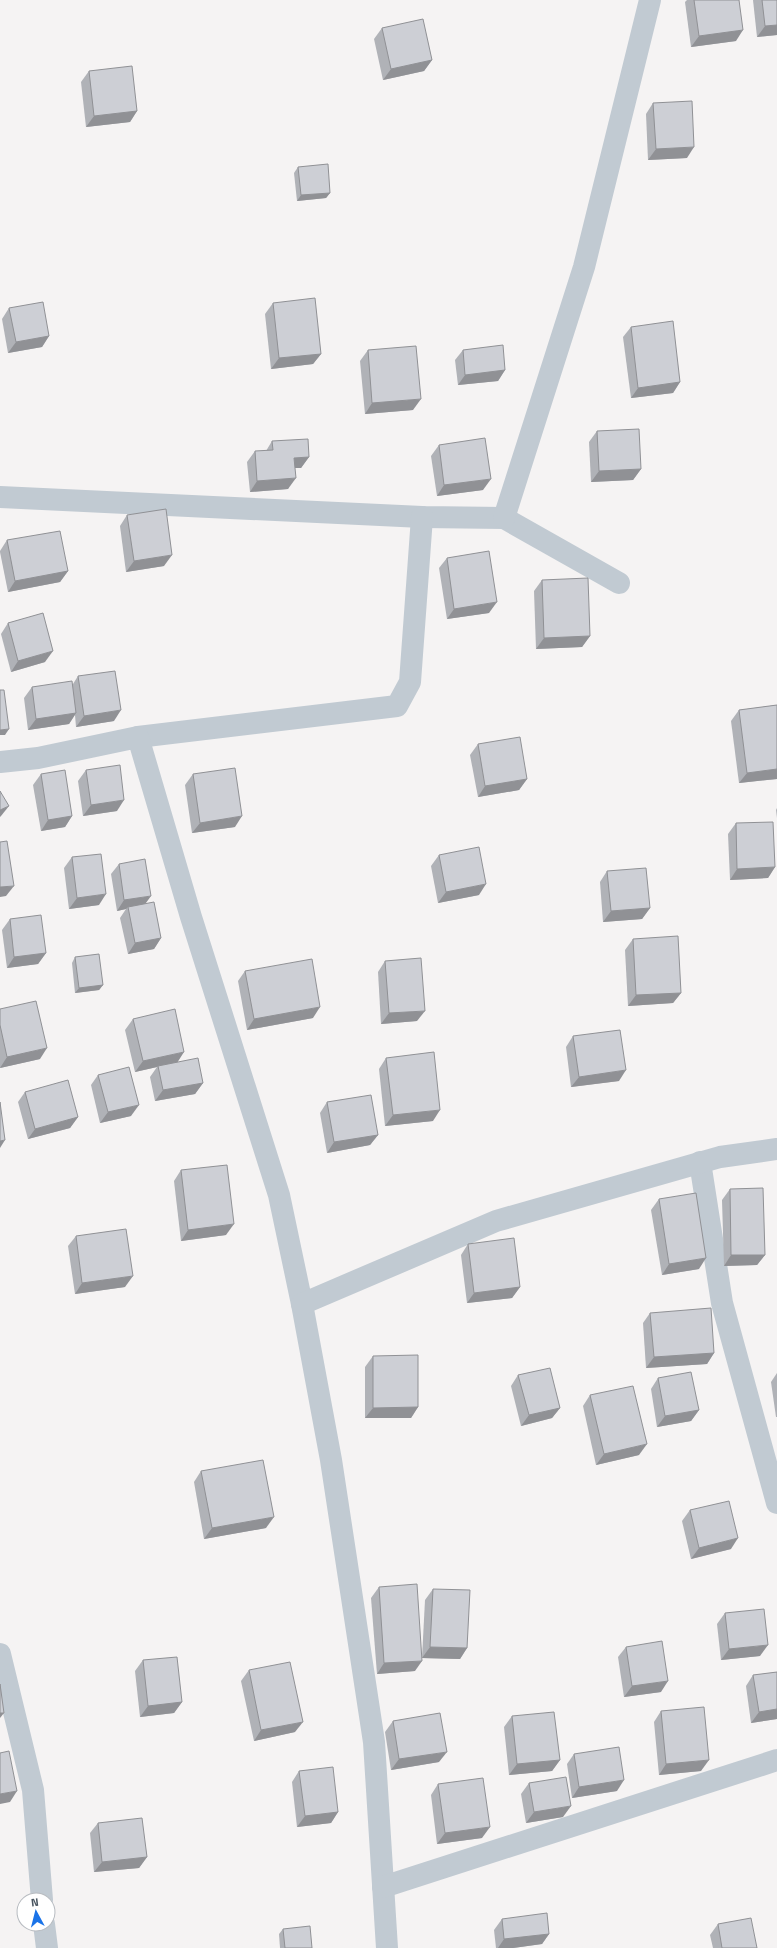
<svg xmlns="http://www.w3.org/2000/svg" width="777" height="1948" viewBox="0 0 777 1948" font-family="'Titillium Web',sans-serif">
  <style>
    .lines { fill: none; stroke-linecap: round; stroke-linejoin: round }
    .minor { stroke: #c1cad2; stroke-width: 22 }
    .wall { fill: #b0b2b7 }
    .shaded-wall { fill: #909195 }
    .building { fill: #cdcfd5; stroke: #909195 }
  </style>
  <rect width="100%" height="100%" fill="#f5f3f3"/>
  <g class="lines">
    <g class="minor">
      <path d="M0 497 422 517 504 518 619 583"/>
      <path d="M504 518 584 267 650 0"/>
      <path d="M138 737 397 706 410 682 422 517"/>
      <path d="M0 762 38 758 138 737 191 917 279 1195 302 1304 331 1460 374 1742 387 1948"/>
      <path d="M700 1162 722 1303 777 1503"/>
      <path d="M302 1304 496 1221 720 1157 777 1149"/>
      <path d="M0 1654 33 1790 42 1900"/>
      <path d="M383 1887 777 1760"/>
      <path d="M44 1924 47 1948"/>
    </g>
  </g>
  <g class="wall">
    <path d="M687 0H739L736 41 691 47 685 2Z"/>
    <path d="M753 0H777V35L757 37Z"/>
    <path d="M382 28 432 60 424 71 383 80 374 39Z"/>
    <path d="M89 71 137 111 130 122 86 127 81 82Z"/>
    <path d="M653 103 687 158 648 160 646 114Z"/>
    <path d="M298 167 330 193 326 198 297 201 294 173Z"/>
    <path d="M273 303 321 354 313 364 271 369 265 314Z"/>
    <path d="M9 308 49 336 42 347 8 353 2 319Z"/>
    <path d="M631 327 680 382 673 393 631 398 623 337Z"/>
    <path d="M368 350 413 410 365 414 360 361Z"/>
    <path d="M463 350 505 370 498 381 458 385 455 360Z"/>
    <path d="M597 431 641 469 633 480 591 482 589 442Z"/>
    <path d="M272 441 309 457 301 468H295L288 489 250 492 247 462 255 451H266Z"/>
    <path d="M439 445 483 490 437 496 431 456Z"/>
    <path d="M127 515 164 566 126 572 120 526Z"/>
    <path d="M7 540 68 571 60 582 8 592 0 552V551Z"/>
    <path d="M447 558 489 613 447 619 439 568Z"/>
    <path d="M542 580 590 636 582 647 536 649 534 591Z"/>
    <path d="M8 623 45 662 11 672 1 634Z"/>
    <path d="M78 676 114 721 76 727 75 715 69 724 28 730 24 698 32 687 73 684Z"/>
    <path d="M777 705V779L739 783 731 721 739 710Z"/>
    <path d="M478 744 527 779 519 790 478 797 470 755Z"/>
    <path d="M86 770 117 811 83 816 78 781Z"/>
    <path d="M41 774 72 816 65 827 41 831 33 785Z"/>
    <path d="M193 774 235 827 192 833 185 785Z"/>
    <path d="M777 808V818L776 810Z"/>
    <path d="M736 823 775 867 768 878 730 880 728 834Z"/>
    <path d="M439 855 479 895 438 903 431 866Z"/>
    <path d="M72 857 99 905 69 909 64 868Z"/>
    <path d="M119 864 145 904 161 938 154 949 128 954 120 918 126 909 117 911 111 874Z"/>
    <path d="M607 871 650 908 642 919 603 922 600 882Z"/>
    <path d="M10 919 46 953 38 964 7 968 2 930Z"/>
    <path d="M633 939 681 993 673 1003 628 1006 625 950Z"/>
    <path d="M75 957 103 985 99 990 75 993 72 963Z"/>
    <path d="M385 961 417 1021 381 1024 378 972Z"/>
    <path d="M245 971 313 1018 247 1030 238 981Z"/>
    <path d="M0 1009 40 1059 0 1068Z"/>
    <path d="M133 1019 178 1062 203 1083 195 1094 155 1101 150 1077 157 1067 135 1072 125 1030Z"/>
    <path d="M573 1036 619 1081 571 1087 566 1047Z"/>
    <path d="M386 1058 433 1121 385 1126 379 1069Z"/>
    <path d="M98 1075 131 1116 100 1123 91 1085Z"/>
    <path d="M25 1092 78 1117 70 1128 28 1139 18 1102Z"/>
    <path d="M327 1102 378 1135 370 1145 327 1153 320 1113Z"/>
    <path d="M181 1170 226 1235 181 1241 174 1181Z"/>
    <path d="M730 1189 765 1255 757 1265 724 1266 722 1200Z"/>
    <path d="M659 1199 699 1269 662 1275 651 1210Z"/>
    <path d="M76 1236 125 1287 75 1294 68 1246Z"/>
    <path d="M468 1244 520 1287 512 1298 467 1303 461 1255Z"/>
    <path d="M650 1313 714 1353 707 1364 646 1368 643 1323Z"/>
    <path d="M373 1356 418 1407 411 1418H365V1367Z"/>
    <path d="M777 1373V1417H776L771 1382Z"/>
    <path d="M518 1375 560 1408 552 1418 521 1426 511 1386Z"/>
    <path d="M658 1378 699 1410 691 1421 657 1427 651 1389Z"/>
    <path d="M590 1395 639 1455 596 1465 583 1406Z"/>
    <path d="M201 1471 266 1528 204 1539 194 1482Z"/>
    <path d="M690 1510 731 1549 691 1559 682 1521Z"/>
    <path d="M379 1587 415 1671 377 1674 371 1598Z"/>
    <path d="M433 1589 467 1648 460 1659 422 1658 425 1600Z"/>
    <path d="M725 1613 760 1656 721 1660 717 1624Z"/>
    <path d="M626 1647 661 1692 624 1697 618 1657Z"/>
    <path d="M143 1660 182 1702 174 1713 140 1717 135 1671Z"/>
    <path d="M249 1670 295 1732 254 1741 241 1681Z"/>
    <path d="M777 1672V1719L751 1723 746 1686 753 1675Z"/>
    <path d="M661 1711 701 1771 659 1775 654 1722Z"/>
    <path d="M512 1716 560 1760 552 1771 509 1775 504 1727Z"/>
    <path d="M393 1721 439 1762 391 1770 385 1732Z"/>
    <path d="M574 1754 617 1791 572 1798 567 1764Z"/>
    <path d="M299 1771 338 1812 331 1823 297 1827 292 1782Z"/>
    <path d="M529 1783 563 1817 526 1823 521 1794Z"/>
    <path d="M438 1784 482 1838 437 1844 431 1795Z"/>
    <path d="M98 1823 147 1857 139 1868 94 1872 90 1833Z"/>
    <path d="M502 1919 549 1934 542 1944 513 1948H496L494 1930Z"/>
    <path d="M718 1924 757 1948H713L710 1935Z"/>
    <path d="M283 1929 312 1948H280L279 1934Z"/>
  </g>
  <g class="shaded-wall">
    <path d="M777 25V35L757 37 765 26Z"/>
    <path d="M743 30 736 41 691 47 699 36Z"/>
    <path d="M432 60 424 71 383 80 391 69Z"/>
    <path d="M137 111 130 122 86 127 94 116Z"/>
    <path d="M694 147 687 158 648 160 656 149Z"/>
    <path d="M330 193 326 198 297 201 301 195Z"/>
    <path d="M49 336 42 347 8 353 16 342Z"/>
    <path d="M321 354 313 364 271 369 279 358Z"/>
    <path d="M505 370 498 381 458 385 465 375Z"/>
    <path d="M680 382 673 393 631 398 638 388Z"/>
    <path d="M421 399 413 410 365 414 372 403Z"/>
    <path d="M309 457 301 468H287L294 458Z"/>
    <path d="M641 469 633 480 591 482 599 471Z"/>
    <path d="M296 478 288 489 250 492 257 481Z"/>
    <path d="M491 479 483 490 437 496 444 485Z"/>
    <path d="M172 555 164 566 126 572 134 561Z"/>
    <path d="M68 571 60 582 8 592 15 581Z"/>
    <path d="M497 602 489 613 447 619 454 609Z"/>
    <path d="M590 636 582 647 536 649 544 638Z"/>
    <path d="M53 651 45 662 11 672 18 661Z"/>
    <path d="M121 710 114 721 76 727 84 716Z"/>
    <path d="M76 713 69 724 28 730 36 719Z"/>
    <path d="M9 729 5 735H0V730Z"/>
    <path d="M777 769V779L739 783 747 773Z"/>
    <path d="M527 779 519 790 478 797 485 786Z"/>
    <path d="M124 800 117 811 83 816 91 805Z"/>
    <path d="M9 806 1 816 0 817V810Z"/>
    <path d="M72 816 65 827 41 831 48 820Z"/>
    <path d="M242 816 235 827 192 833 200 823Z"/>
    <path d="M775 867 768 878 730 880 737 869Z"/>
    <path d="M486 884 479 895 438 903 446 892Z"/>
    <path d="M14 886 6 896 0 897V887Z"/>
    <path d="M106 894 99 905 69 909 77 898Z"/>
    <path d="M151 896 143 907H128L126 909 117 911 124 900Z"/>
    <path d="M650 908 642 919 603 922 611 911Z"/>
    <path d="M161 938 154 949 128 954 135 943Z"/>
    <path d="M46 953 38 964 7 968 14 957Z"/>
    <path d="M103 985 99 990 75 993 79 988Z"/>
    <path d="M681 993 673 1003 628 1006 636 995Z"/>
    <path d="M320 1007 313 1018 247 1030 254 1019Z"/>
    <path d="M425 1011 417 1021 381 1024 389 1013Z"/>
    <path d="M47 1048 40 1059 0 1068 7 1057Z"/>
    <path d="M184 1052 177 1063 158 1066 157 1067 135 1072 143 1061Z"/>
    <path d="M626 1070 619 1081 571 1087 579 1077Z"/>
    <path d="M203 1083 195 1094 155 1101 163 1090Z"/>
    <path d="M139 1105 131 1116 100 1123 108 1112Z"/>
    <path d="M440 1110 433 1121 385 1126 393 1115Z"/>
    <path d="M78 1117 70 1128 28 1139 35 1129Z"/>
    <path d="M378 1135 370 1145 327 1153 334 1142Z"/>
    <path d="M5 1140 0 1148V1141Z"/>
    <path d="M234 1224 226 1235 181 1241 188 1230Z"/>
    <path d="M731 1255H765L757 1265 724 1266Z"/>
    <path d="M706 1258 699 1269 662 1275 669 1264Z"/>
    <path d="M133 1276 125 1287 75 1294 82 1283Z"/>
    <path d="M520 1287 512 1298 467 1303 474 1293Z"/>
    <path d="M714 1353 707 1364 646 1368 654 1357Z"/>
    <path d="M418 1407 411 1418H365L373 1408Z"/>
    <path d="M560 1408 552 1418 521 1426 529 1415Z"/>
    <path d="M699 1410 691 1421 657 1427 665 1416Z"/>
    <path d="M647 1444 639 1455 596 1465 604 1454Z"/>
    <path d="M274 1517 266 1528 204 1539 212 1528Z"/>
    <path d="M738 1538 731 1549 691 1559 699 1548Z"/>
    <path d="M768 1645 760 1656 721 1660 729 1649Z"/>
    <path d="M430 1647 467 1648 460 1659 422 1658Z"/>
    <path d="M422 1661 415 1671 377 1674 384 1663Z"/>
    <path d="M668 1681 661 1692 624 1697 632 1686Z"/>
    <path d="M182 1702 174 1713 140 1717 148 1706Z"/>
    <path d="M777 1709V1719L751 1723 759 1712Z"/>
    <path d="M0 1713H4L0 1718Z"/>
    <path d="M303 1722 295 1732 254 1741 261 1730Z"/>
    <path d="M447 1752 439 1762 391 1770 399 1759Z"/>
    <path d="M560 1760 552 1771 509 1775 517 1764Z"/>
    <path d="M709 1760 701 1771 659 1775 666 1764Z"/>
    <path d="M624 1780 617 1791 572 1798 579 1787Z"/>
    <path d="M17 1791 10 1802 0 1804V1794Z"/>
    <path d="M571 1806 563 1817 526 1823 534 1812Z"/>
    <path d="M338 1812 331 1823 297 1827 305 1816Z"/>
    <path d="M490 1827 482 1838 437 1844 445 1833Z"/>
    <path d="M147 1857 139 1868 94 1872 102 1862Z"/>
    <path d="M549 1934 542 1944 513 1948H498L504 1939Z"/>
  </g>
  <g class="building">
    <path d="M694 0H739L743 30 699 36Z"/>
    <path d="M762 0H777V25L765 26Z"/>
    <path d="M423 19 432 60 391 69 382 28Z"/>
    <path d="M132 66 137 111 94 116 89 71Z"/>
    <path d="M692 101 694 147 656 149 653 103Z"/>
    <path d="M328 164 330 193 301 195 298 167Z"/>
    <path d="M315 298 321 354 279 358 273 303Z"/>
    <path d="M43 302 49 336 16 342 9 308Z"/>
    <path d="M673 321 680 382 638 388 631 327Z"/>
    <path d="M503 345 505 370 465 375 463 350Z"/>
    <path d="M416 346 421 399 372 403 368 350Z"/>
    <path d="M639 429 641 469 599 471 597 431Z"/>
    <path d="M485 438 491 479 444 485 439 445Z"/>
    <path d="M308 439 309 457 294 458 296 478 257 481 255 451 273 450 272 441Z"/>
    <path d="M166 509 172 555 134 561 127 515Z"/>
    <path d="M60 531 68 571 15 581 7 540Z"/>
    <path d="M489 551 497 602 454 609 447 558Z"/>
    <path d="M588 578 590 636 544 638 542 580Z"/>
    <path d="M43 613 53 651 18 661 8 623Z"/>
    <path d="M115 671 121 710 84 716 78 676Z"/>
    <path d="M72 681 76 713 36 719 32 687Z"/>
    <path d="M0 690H4L9 729 0 730Z"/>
    <path d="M777 705V769L747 773 739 710Z"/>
    <path d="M520 737 527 779 485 786 478 744Z"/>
    <path d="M120 765 124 800 91 805 86 770Z"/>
    <path d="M235 768 242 816 200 823 193 774Z"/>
    <path d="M65 770 72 816 48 820 41 774Z"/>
    <path d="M0 791 9 806 0 810Z"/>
    <path d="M773 822 775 867 737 869 736 823Z"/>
    <path d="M7 841 14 886 0 887V842Z"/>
    <path d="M479 847 486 884 446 892 439 855Z"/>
    <path d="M101 854 106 894 77 898 72 857Z"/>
    <path d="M145 859 151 896 124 900 119 864Z"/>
    <path d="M646 868 650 908 611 911 607 871Z"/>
    <path d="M154 902 161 938 135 943 128 907Z"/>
    <path d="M41 915 46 953 14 957 10 919Z"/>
    <path d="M678 936 681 993 636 995 633 939Z"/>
    <path d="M99 954 103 985 79 988 75 957Z"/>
    <path d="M421 958 425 1011 389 1013 385 961Z"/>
    <path d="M312 959 320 1007 254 1019 245 971Z"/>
    <path d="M36 1001 47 1048 7 1057 0 1025V1009Z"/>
    <path d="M175 1009 184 1052 143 1061 133 1019Z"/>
    <path d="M620 1030 626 1070 579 1077 573 1036Z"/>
    <path d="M434 1052 440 1110 393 1115 386 1058Z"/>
    <path d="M198 1058 203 1083 163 1090 158 1066Z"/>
    <path d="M129 1067 139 1105 108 1112 98 1075Z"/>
    <path d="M68 1080 78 1117 35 1129 25 1092Z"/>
    <path d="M371 1095 378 1135 334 1142 327 1102Z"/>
    <path d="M0 1102 5 1140 0 1141Z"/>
    <path d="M227 1165 234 1224 188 1230 181 1170Z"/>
    <path d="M763 1188 765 1255H731L730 1189Z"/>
    <path d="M696 1193 706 1258 669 1264 659 1199Z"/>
    <path d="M126 1229 133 1276 82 1283 76 1236Z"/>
    <path d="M514 1238 520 1287 474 1293 468 1244Z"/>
    <path d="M711 1308 714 1353 654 1357 650 1313Z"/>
    <path d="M418 1355V1407L373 1408V1356Z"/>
    <path d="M550 1368 560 1408 529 1415 518 1375Z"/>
    <path d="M691 1372 699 1410 665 1416 658 1378Z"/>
    <path d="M633 1386 647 1444 604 1454 590 1395Z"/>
    <path d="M263 1460 274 1517 212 1528 201 1471Z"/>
    <path d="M729 1501 738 1538 699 1548 690 1510Z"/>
    <path d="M417 1584 422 1661 384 1663 379 1587Z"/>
    <path d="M433 1589 470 1590 467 1648 430 1647Z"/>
    <path d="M764 1609 768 1645 729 1649 725 1613Z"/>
    <path d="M662 1641 668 1681 632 1686 626 1647Z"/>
    <path d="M177 1657 182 1702 148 1706 143 1660Z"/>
    <path d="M290 1662 303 1722 261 1730 249 1670Z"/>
    <path d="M777 1672V1709L759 1712 753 1675Z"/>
    <path d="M0 1684 4 1713H0Z"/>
    <path d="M704 1707 709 1760 666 1764 661 1711Z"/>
    <path d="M554 1712 560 1760 517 1764 512 1716Z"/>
    <path d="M440 1713 447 1752 399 1759 393 1721Z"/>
    <path d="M619 1747 624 1780 579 1787 574 1754Z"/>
    <path d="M9 1751 17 1791 0 1794V1753Z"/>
    <path d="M333 1767 338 1812 305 1816 299 1771Z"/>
    <path d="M566 1777 571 1806 534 1812 529 1783Z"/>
    <path d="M483 1778 490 1827 445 1833 438 1784Z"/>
    <path d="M142 1818 147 1857 102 1862 98 1823Z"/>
    <path d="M547 1913 549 1934 504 1939 502 1919Z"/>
    <path d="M751 1918 757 1948H722L718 1924Z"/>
    <path d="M310 1926 312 1948H285L283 1929Z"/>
  </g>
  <g transform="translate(36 1912) rotate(353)"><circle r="19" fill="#ffffff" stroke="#b7bbc0"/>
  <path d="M0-3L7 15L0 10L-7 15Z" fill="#1a73e8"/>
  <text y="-6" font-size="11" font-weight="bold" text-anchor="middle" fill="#4a5661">N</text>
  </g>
</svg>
